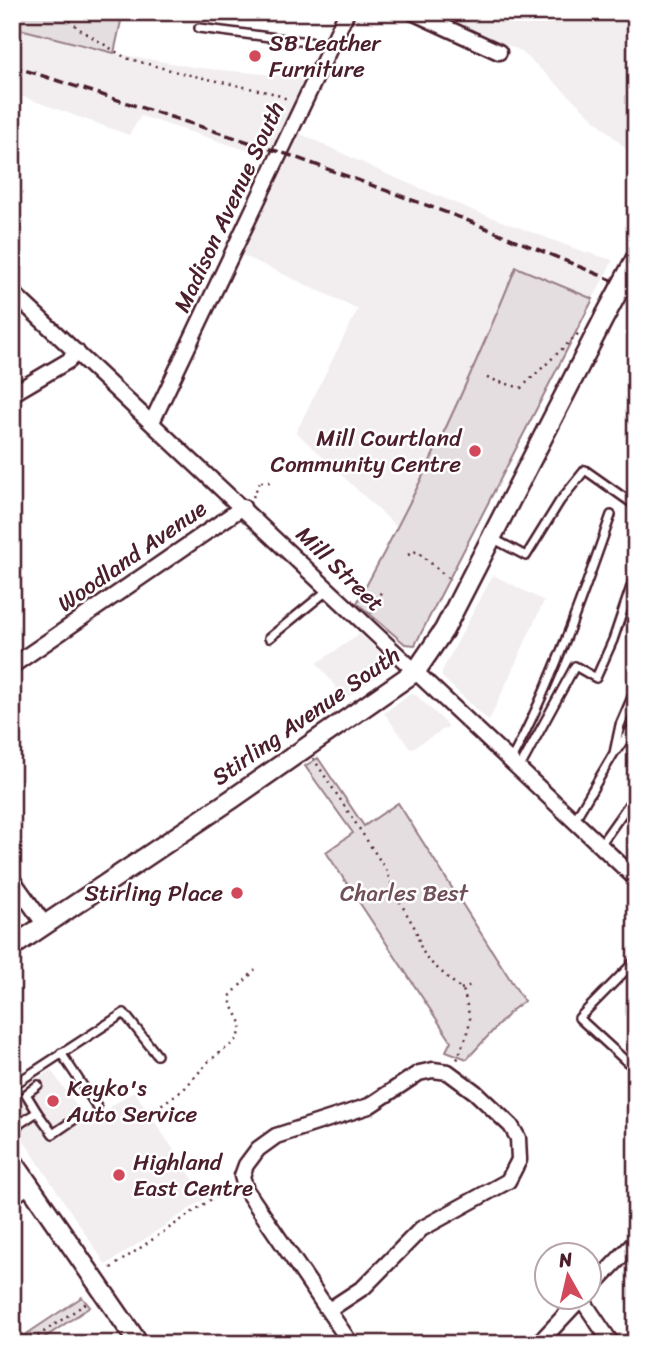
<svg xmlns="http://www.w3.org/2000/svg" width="648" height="1356" viewBox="0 0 648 1356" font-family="Sriracha,sans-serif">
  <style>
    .built { fill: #f2eeef }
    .green { fill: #e5dee0; stroke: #987e86; stroke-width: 2 }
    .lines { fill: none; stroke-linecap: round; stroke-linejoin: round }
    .service-casing { stroke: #4a1f2b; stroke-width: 12 }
    .minor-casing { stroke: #4a1f2b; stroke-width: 19 }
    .tertiary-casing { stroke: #4a1f2b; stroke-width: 23 }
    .path { stroke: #4a1f2b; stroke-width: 2.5; stroke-dasharray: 2 5; stroke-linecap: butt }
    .service { stroke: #fff; stroke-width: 7 }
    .minor { stroke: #fff; stroke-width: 14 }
    .tertiary { stroke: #fff; stroke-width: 18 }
    .rail { stroke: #4a1f2b; stroke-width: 3.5; stroke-dasharray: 10 5; stroke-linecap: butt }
    .tertiary-bridge-casing { stroke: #4a1f2b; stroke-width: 23; stroke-linecap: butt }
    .tertiary-bridge { stroke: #fff; stroke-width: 18 }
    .poi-dot { fill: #d1495b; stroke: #fff; stroke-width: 2.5 }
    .labels { text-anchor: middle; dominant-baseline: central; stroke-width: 5; stroke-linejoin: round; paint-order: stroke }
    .poi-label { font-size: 23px; fill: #4a1f2b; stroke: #fff; text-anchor: start }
    .street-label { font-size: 23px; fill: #4a1f2b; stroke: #fff }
    .park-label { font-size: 23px; fill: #714f58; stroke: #fff }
  </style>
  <rect width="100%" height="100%" fill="#fff"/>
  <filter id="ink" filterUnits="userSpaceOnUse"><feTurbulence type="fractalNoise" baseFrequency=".0143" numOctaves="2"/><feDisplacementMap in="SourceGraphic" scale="14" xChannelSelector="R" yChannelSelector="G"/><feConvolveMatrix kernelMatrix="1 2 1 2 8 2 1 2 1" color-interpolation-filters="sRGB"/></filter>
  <g filter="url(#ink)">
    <g class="built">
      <path d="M432 12H636V158L521 51Z"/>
      <path d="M12 27 114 53 199 68 307 78 268 157 141 116 129 135 12 93Z"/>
      <path d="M299 133 391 176 472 210 579 250 613 260 593 299 516 268 473 373 398 528 296 432 358 309 242 255Z"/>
      <path d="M493 575 544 601 489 721 442 677V671Z"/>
      <path d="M360 634 388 661 389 668 345 699 317 663Z"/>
      <path d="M411 693 416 695 449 726 411 749 384 713Z"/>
      <path d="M51 1070 88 1122 134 1091 206 1198 106 1265 12 1123V1096Z"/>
    </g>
    <g class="green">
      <path d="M12 12H123L114 53 12 27Z"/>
      <path d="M516 267 593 299 415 645 405 644 357 603C417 494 469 382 516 267Z"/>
      <path d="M318 758 364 826 398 803 524 1001 511 1011 467 1059 446 1051 451 1041 326 852 353 833 305 766Z"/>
      <path d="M82 1297 90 1307 35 1344H22L19 1339Z"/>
    </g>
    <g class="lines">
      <defs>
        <g id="service">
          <path d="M199 28 331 45"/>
          <path d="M492 538 526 556 560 501 585 470 636 506"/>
          <path d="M269 638 328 590"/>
          <path d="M617 750 636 722"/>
          <path d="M511 760C552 683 582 598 611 515"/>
          <path d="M519 769 575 666 596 678 613 640 636 572"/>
          <path d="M574 821 614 753 620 725 636 688"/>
          <path d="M600 845 636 794"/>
          <path d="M636 960 579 1018 627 1062 636 1053"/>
          <path d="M61 1053 97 1107"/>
          <path d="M12 1086 124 1013 157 1055"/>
          <path d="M37 1112 26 1094 38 1085"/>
          <path d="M12 1129 37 1112 53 1134 75 1119"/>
        </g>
        <g id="minor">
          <path d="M412 12 499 52"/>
          <path d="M12 292 636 879"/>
          <path d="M12 394 68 361 77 352"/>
          <path d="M152 422 347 12"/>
          <path d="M12 666 243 507"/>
          <path d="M12 879 45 925"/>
          <path d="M12 1197 29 1185"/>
          <path d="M588 1291 636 1241"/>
          <path d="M581 1298 612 1344"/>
          <path d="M329 1310 364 1287 421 1229 508 1181 519 1160 518 1138 511 1126 475 1092 448 1072 433 1070 419 1073 369 1106 276 1136 258 1149 246 1165 242 1176 246 1190 351 1344"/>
          <path d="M538 1344 583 1296"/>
        </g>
        <g id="tertiary">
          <path d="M12 947 232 799 416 671 444 630 605 316"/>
          <path d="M12 1160 139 1344"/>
        </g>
      </defs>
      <use href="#service" class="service-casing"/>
      <use href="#minor" class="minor-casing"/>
      <use href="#tertiary" class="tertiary-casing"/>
      <g class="path">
        <path d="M58 12 81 30 126 58 181 73 272 93 290 100"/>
        <path d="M487 378 521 388 579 333"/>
        <path d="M261 482H275"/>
        <path d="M253 497 262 478"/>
        <path d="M408 555 417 551 450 580"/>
        <path d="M372 613 374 601 384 589"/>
        <path d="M313 758 385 868 396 895 416 930 421 948 427 959 464 992 470 1019 468 1032 457 1060"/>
        <path d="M461 989 473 984"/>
        <path d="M129 1117 158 1107 184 1089 209 1061 238 1039 242 1025 231 1003V995L255 970"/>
        <path d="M111 1268 213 1198 232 1192"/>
        <path d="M26 1344 88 1302"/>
      </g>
      <use href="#service" class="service"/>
      <use href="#minor" class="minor"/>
      <use href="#tertiary" class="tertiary"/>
      <path class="rail" d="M12 66 289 155 464 219 636 290"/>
      <defs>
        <path id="tertiary-bridge" d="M605 316 636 258"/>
      </defs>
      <use href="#tertiary-bridge" class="tertiary-bridge-casing"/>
      <use href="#tertiary-bridge" class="tertiary-bridge"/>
    </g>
  </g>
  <g class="poi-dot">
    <circle cx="255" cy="56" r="7"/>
    <circle cx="475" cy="451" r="7"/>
    <circle cx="237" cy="893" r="7"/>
    <circle cx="53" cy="1101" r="7"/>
    <circle cx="119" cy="1175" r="7"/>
  </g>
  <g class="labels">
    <g class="poi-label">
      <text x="269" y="43">SB Leather<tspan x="269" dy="26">Furniture</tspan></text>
      <text x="461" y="438" text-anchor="end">Mill Courtland<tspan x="461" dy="26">Community Centre</tspan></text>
      <text x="223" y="893" text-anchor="end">Stirling Place</text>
      <text x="67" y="1088">Keyko's<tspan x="67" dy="26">Auto Service</tspan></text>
      <text x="133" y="1162">Highland<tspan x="133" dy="26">East Centre</tspan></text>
    </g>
    <g class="street-label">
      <text transform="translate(229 207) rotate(-65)">Madison Avenue South</text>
      <text transform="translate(132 556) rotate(-35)">Woodland Avenue</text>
      <text transform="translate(340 569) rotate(44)">Mill Street</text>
      <text transform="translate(306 716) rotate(-35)">Stirling Avenue South</text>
    </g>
    <g class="park-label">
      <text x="404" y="893">Charles Best</text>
    </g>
  </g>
  <rect width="648" height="1356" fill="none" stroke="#fff" stroke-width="42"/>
  <rect x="21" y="21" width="606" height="1314" fill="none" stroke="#4a1f2b" stroke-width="2.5" filter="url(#ink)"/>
  <g transform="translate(568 1276) rotate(352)"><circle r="33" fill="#ffffff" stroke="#b7a5aa" stroke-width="2"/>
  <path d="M0-5L12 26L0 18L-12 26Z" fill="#d1495b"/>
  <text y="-10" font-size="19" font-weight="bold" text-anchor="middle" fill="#4a1f2b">N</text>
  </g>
</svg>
